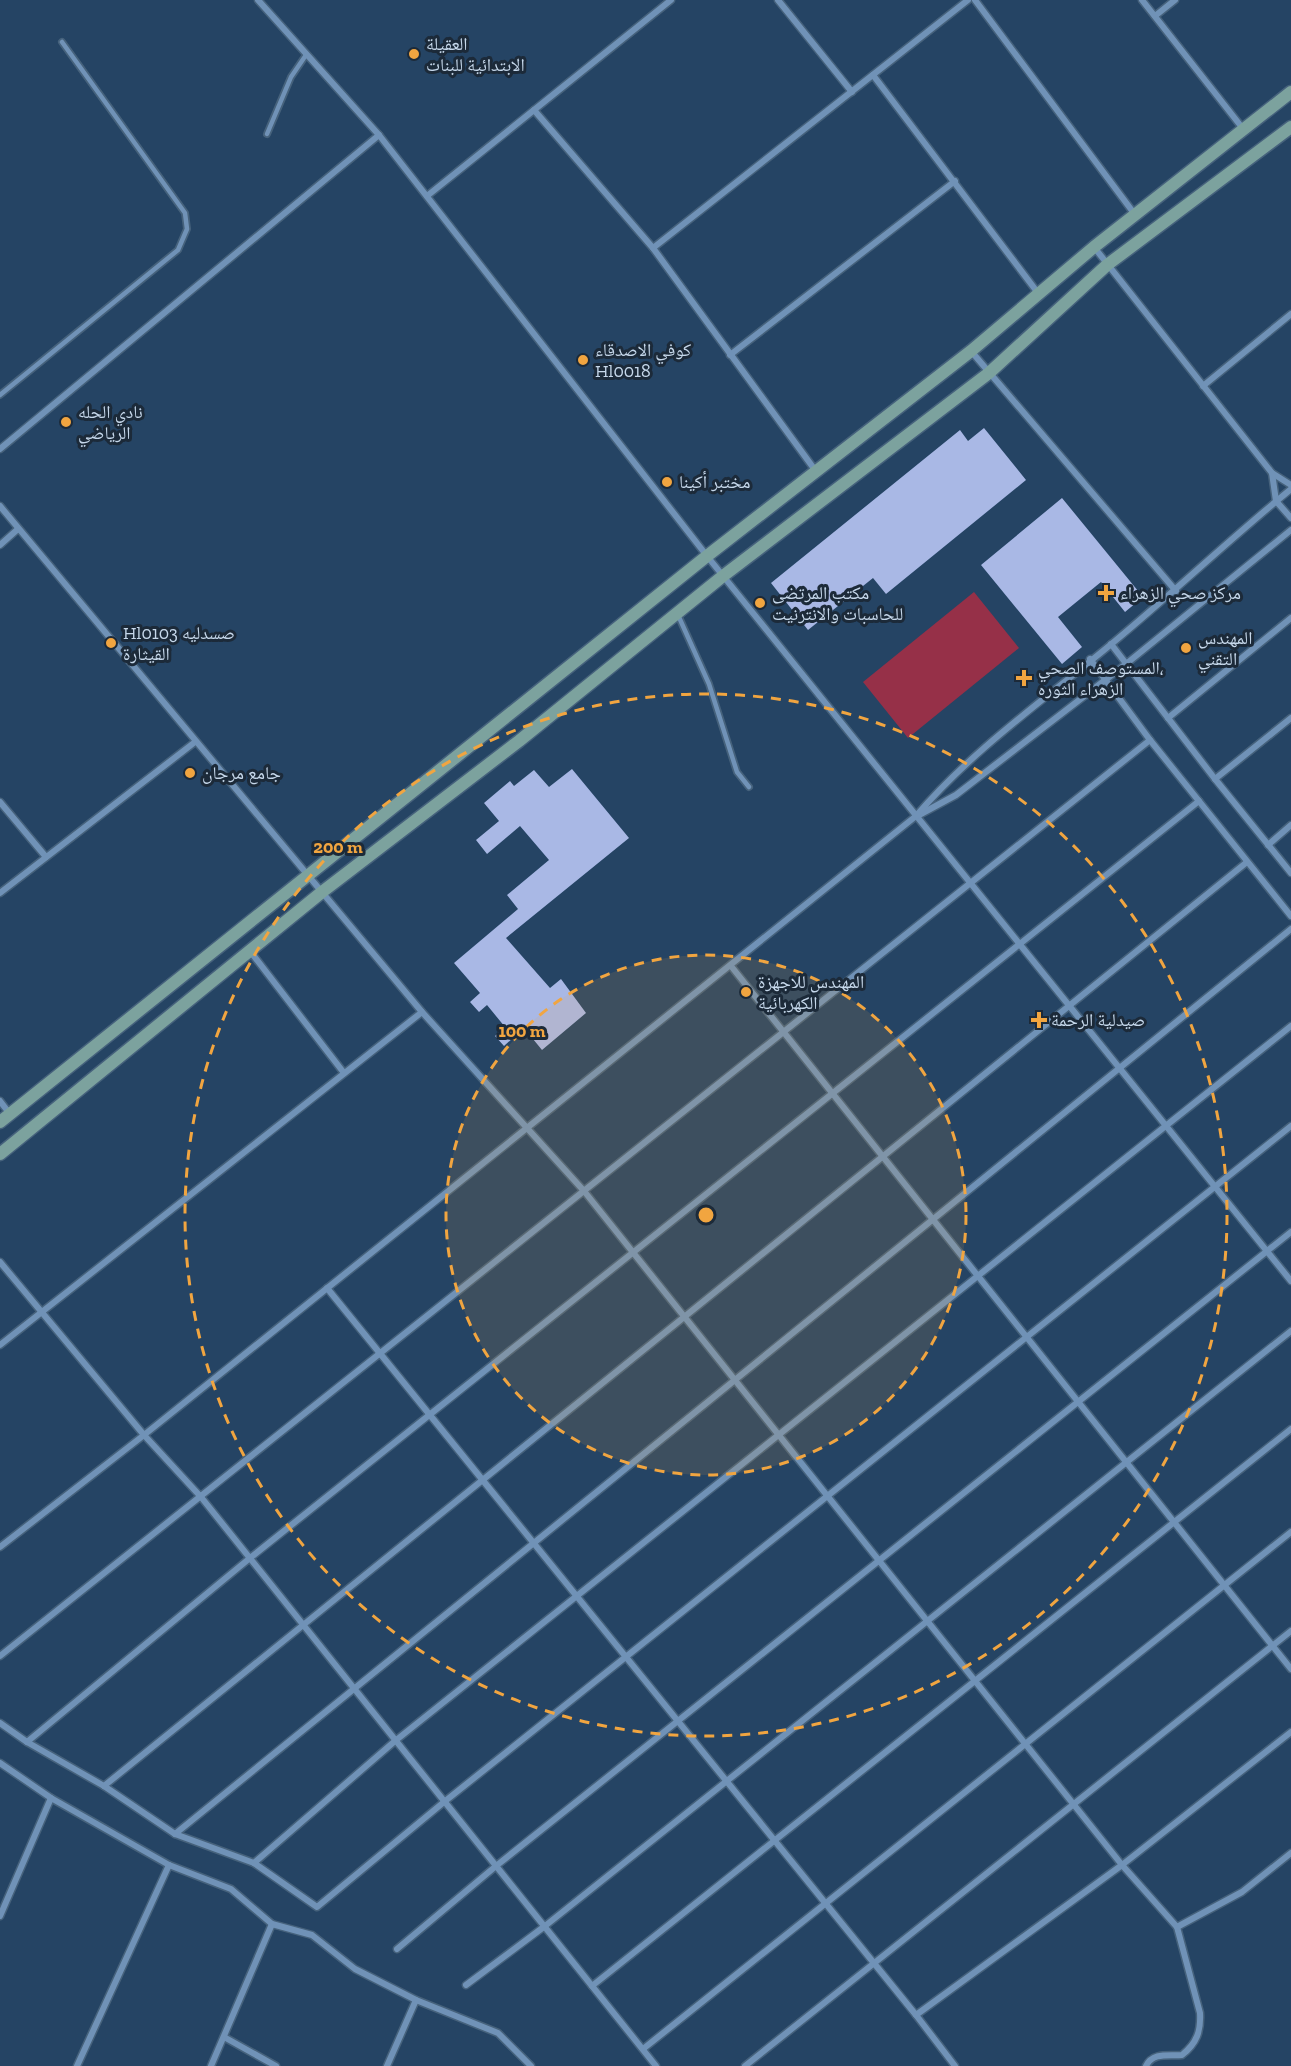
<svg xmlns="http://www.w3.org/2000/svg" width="1291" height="2066" viewBox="0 0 1291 2066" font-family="'Zilla Slab','Noto Naskh Arabic',serif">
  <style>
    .green { fill: #963048 }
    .building { fill: #a9b8e5 }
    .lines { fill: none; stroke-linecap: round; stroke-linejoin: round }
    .lane-casing { stroke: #46627c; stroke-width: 8 }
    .street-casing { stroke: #46627c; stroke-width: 9 }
    .secondary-casing { stroke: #46627c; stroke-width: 15 }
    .lane { stroke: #7092b7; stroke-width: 4.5 }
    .street { stroke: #7092b7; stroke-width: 6 }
    .secondary { stroke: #7ca29e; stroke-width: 12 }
    .ring { fill: none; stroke: #f1a540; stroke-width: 3; stroke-dasharray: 10 8 }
    .poi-dot { fill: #f1a540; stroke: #1c2a39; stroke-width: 2 }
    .labels { text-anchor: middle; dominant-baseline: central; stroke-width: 6; stroke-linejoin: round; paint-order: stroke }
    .poi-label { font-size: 18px; fill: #c6d8eb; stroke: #1c2a39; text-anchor: start }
    .centre { fill: #f1a540; stroke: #1c2a39; stroke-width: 3 }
    .ring-label { font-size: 18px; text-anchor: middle; font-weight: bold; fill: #f1a540; stroke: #1c2a39; stroke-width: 6; stroke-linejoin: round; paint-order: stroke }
  </style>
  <rect width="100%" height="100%" fill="#254464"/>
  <path class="green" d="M974 592 1019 648 908 738 863 682Z"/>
  <g class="building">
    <path d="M984 428 1026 480 886 594 873 578 808 630 771 583 960 430 968 441Z"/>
    <path d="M1062 498 1143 597 1125 612 1101 582 1058 617 1082 647 1062 664 981 565Z"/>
    <path d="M572 769 629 838 506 938 550 988 561 979 586 1013 542 1050 524 1028 504 1046 495 1036 505 1027 487 1005 479 1012 470 1002 480 993 454 963 518 909 507 895 549 860 520 826 487 854 476 840 499 821 484 803 510 781 514 786 534 770 549 787Z"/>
  </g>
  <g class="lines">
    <defs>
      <g id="lane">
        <path d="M267 134 291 77 306 55"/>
        <path d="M0 395 178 250 187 229 185 213 62 42"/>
        <path d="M678 615 709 684 737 772 749 787"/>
      </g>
      <g id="street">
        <path d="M258 0 379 135 707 556 1291 1281"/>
        <path d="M778 0 852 92"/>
        <path d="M975 0 1136 216"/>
        <path d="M1142 0 1244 130"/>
        <path d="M1155 16 1175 0"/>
        <path d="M873 75 1038 293"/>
        <path d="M534 110 653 248 815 470"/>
        <path d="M427 196 671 0"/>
        <path d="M1094 247 1272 473 1291 485"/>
        <path d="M653 248 968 0"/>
        <path d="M971 351 1176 591"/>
        <path d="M730 355 955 181"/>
        <path d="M1203 386 1291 314"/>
        <path d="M0 449 379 135"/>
        <path d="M1272 473 1276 501 1291 518"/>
        <path d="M0 506 422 1012 584 1191 1122 1865 1177 1927 1200 2013C1201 2031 1197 2043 1182 2055 1168 2056 1153 2052 1146 2066"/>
        <path d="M0 545 18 529"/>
        <path d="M1111 644 1215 779 1291 873"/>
        <path d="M1090 659 1150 740 1291 916"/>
        <path d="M1168 718 1291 618"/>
        <path d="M1215 779 1291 718"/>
        <path d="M0 802 46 857"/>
        <path d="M919 815 956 795 1126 664 1291 530"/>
        <path d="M1268 845 1291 825"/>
        <path d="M0 893 195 742"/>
        <path d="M250 951 344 1073"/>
        <path d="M731 966 1291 1669"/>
        <path d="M0 1101 10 1114"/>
        <path d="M0 1262 144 1435 201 1497 656 2066"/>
        <path d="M327 1288 916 2015 955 2066"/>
        <path d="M0 1345 422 1012"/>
        <path d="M0 1547 144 1435 916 816C973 749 1047 698 1115 641 1174 592 1231 538 1291 489"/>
        <path d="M0 1656 1150 740"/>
        <path d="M0 1723 27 1742 104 1786 175 1834 254 1863 317 1907 444 1802 1291 1126"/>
        <path d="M27 1742 250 1558 1199 801"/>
        <path d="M0 1763 51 1798 169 1865 231 1889 272 1924 312 1935 355 1969 416 2000 498 2033 531 2066"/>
        <path d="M104 1786 1247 862"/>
        <path d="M175 1834 1291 929"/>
        <path d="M254 1863 395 1741 1291 1026"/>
        <path d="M0 1916 51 1798"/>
        <path d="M1177 1927 1242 1892 1291 1853"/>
        <path d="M397 1949 496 1866 1291 1232"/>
        <path d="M466 1985 545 1926 1291 1331"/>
        <path d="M592 1986 1291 1429"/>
        <path d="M916 2015 1122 1865 1291 1732"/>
        <path d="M224 2037 276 2066"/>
        <path d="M643 2049 1291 1532"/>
        <path d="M77 2066 169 1865"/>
        <path d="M211 2066 272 1924"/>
        <path d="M387 2066 416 2000"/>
        <path d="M745 2066 1291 1631"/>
      </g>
      <g id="secondary">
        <path d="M0 1122 707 556 971 351 1094 247 1291 92"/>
        <path d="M0 1154 322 892 519 741 723 576 989 373 1107 265 1291 127"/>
      </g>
    </defs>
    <use href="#lane" class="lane-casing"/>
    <use href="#street" class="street-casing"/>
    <use href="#secondary" class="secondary-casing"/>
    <use href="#lane" class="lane"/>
    <use href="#street" class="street"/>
    <use href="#secondary" class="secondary"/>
  </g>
  <circle cx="706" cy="1215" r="260" fill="#f1a540" fill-opacity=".12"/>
  <g class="ring">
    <circle cx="706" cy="1215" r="260"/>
    <circle cx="706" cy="1215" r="521"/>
  </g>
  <g class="poi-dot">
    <circle cx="414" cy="54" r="6"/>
    <circle cx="583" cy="360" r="6"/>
    <circle cx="66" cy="422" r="6"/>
    <circle cx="667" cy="482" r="6"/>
    <path d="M1103 584h6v6h6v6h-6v6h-6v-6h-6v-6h6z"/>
    <circle cx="760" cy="603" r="6"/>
    <circle cx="111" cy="643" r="6"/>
    <circle cx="1186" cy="648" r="6"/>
    <path d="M1021 669h6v6h6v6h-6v6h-6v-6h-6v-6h6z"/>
    <circle cx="190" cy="773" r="6"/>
    <circle cx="746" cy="992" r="6"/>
    <path d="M1036 1011h6v6h6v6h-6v6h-6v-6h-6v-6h6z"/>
  </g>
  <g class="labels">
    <g class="poi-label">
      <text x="426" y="44">العقيلة<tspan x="426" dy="21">الابتدائية للبنات</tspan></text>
      <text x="595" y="350">كوفي الاصدقاء<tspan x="595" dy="21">Hl0018</tspan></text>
      <text x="78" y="412">نادي الحله<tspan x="78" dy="21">الرياضي</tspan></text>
      <text x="679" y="482">مختبر أكينا</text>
      <text x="772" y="593">مكتب المرتضى<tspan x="772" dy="21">للحاسبات والانترنيت</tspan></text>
      <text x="1120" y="593">مركز صحي الزهراء</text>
      <text x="123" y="633">Hl0103 صسدليه<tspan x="123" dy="21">القيثارة</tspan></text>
      <text x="1198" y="638">المهندس<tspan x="1198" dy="21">التقني</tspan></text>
      <text x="1038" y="668">المستوصف الصحي،<tspan x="1038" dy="21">الزهراء الثوره</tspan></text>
      <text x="202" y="773">جامع مرجان</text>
      <text x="758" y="982">المهندس للاجهزة<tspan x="758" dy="21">الكهربائية</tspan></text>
      <text x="1051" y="1020">صيدلية الرحمة</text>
    </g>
  </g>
  <circle cx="706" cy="1215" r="9" class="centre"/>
  <g class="ring-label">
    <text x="338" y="853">200 m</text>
    <text x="522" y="1037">100 m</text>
  </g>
</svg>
